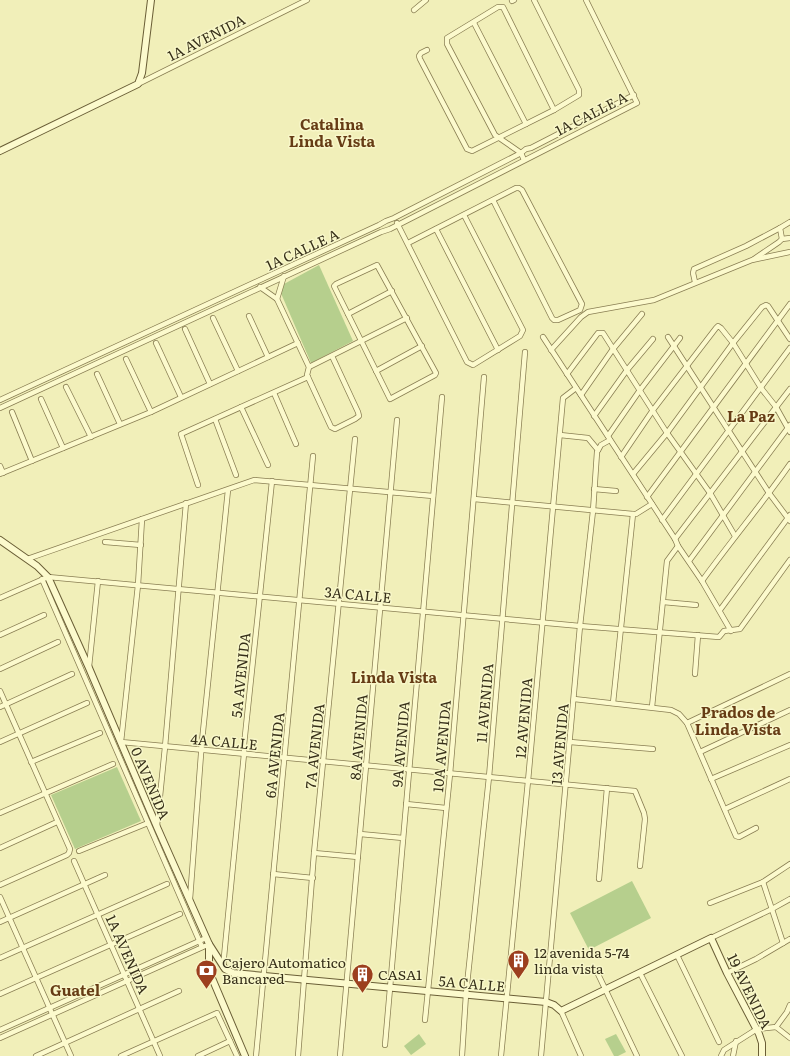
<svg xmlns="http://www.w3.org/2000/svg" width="790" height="1056" viewBox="0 0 790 1056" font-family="Literata,serif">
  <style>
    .green { fill: #b6cf8d }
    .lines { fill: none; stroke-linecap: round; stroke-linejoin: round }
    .street-casing { stroke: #897e53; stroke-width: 6 }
    .secondary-casing { stroke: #6a5e36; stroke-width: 8 }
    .street { stroke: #fcfacd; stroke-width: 4.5 }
    .secondary { stroke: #fcfacd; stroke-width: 6 }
    .labels { text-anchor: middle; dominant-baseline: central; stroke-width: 3; stroke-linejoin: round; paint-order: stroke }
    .street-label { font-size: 14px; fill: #362f19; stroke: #f8f7c9 }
    .poi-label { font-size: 14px; fill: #362f19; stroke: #f8f7c9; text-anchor: start }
    .neighbourhood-label { font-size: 15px; font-weight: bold; fill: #663c15; stroke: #f8f7c9 }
  </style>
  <rect width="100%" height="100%" fill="#f1efb9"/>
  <g class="green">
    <path d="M319 265 353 341 311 363 280 291 284 284Z"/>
    <path d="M117 767 141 821 75 849 51 795Z"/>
    <path d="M632 881 651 918 589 950 570 913Z"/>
    <path d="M419 1034 426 1044 411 1055 404 1046Z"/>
    <path d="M616 1034 626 1052 618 1056H614L605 1039Z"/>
  </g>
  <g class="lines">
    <defs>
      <g id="street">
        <path d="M512 1 514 0"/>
        <path d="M414 10 426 0"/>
        <path d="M474 23 526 124"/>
        <path d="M427 50 421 53 419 56 420 59 467 149 472 151 554 110 579 95V90L534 0"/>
        <path d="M138 84 307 0"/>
        <path d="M524 160 521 153 495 135 447 44V38L498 7H503L554 110"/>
        <path d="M397 223 467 362 473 365 520 336 523 330 464 215"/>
        <path d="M436 229 498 350"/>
        <path d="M782 239 790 238"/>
        <path d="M408 243 516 188H519L522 190 582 304 580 310 558 320H554L552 318 493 200"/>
        <path d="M754 259 779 242 782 239 780 228 790 222"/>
        <path d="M377 265 436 373 435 375 390 399 334 286 336 284Z"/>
        <path d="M695 282 693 273 694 269 746 246 780 228"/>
        <path d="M260 287 277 299 309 367 307 375 331 427 335 429 355 419 359 416 358 412 332 356"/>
        <path d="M277 299 284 276"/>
        <path d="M348 314 392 291"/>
        <path d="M249 316 268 357"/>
        <path d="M213 318 238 371"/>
        <path d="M185 329 210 384"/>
        <path d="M543 337 675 539 678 546 702 581 731 631"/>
        <path d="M668 337 769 493 790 521"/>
        <path d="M156 343 181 397"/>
        <path d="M551 350 581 317 588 312 654 300 752 260 790 252"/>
        <path d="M126 359 151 412"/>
        <path d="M309 367 407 318"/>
        <path d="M376 371 422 346"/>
        <path d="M97 374 120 424"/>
        <path d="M567 374 598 333H603L667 433 710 493 735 536"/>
        <path d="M66 387 91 437"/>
        <path d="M274 393 296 444"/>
        <path d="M581 395 613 349 642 314"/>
        <path d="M41 399 63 448"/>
        <path d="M0 400 379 225 386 221 394 218 521 153 526 149 531 148 634 95"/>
        <path d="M241 407 268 465"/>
        <path d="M0 408 381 232 390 229 637 103 586 0"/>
        <path d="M12 412 32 461"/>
        <path d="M594 416 627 370 653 339"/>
        <path d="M215 419 236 475"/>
        <path d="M560 435 588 438 598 450"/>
        <path d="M608 436 640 390 680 338"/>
        <path d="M621 457 653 410 716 328 718 326 721 328 733 343 761 388 776 407 790 432"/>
        <path d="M0 466 3 473"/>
        <path d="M0 474 151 412 298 343"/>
        <path d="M633 474 667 433 733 343 762 307 766 305 768 306 790 339"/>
        <path d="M198 485 181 434 308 377"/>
        <path d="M594 489 616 491"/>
        <path d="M647 497 790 304"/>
        <path d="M474 499 633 514H636L652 504"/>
        <path d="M142 519 138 585 121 742 635 791 644 813 645 819 640 866"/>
        <path d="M662 520 790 348"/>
        <path d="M675 539 790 389"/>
        <path d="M105 542 141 545"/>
        <path d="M27 559 254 480 433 496"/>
        <path d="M689 561 790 425"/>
        <path d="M42 579 202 947"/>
        <path d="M702 581C731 541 762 504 790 464"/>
        <path d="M0 598 48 577 580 626 719 637 724 631 740 629 790 560"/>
        <path d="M663 602 696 605"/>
        <path d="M720 610 790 515"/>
        <path d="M0 635 44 615"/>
        <path d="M89 667 98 581"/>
        <path d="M0 669 58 642"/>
        <path d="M695 674 698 635"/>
        <path d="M0 691 70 849 69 853 67 855 0 885"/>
        <path d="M574 699 671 710 679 714 687 723 736 836 739 837 756 828"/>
        <path d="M613 703 633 514"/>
        <path d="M0 707 72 674"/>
        <path d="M652 707 667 561 678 546"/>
        <path d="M687 723 790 674"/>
        <path d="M0 742 87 703"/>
        <path d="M570 742 653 749"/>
        <path d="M700 752 790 710"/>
        <path d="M31 762 100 733"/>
        <path d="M711 779 790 745"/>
        <path d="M406 804 446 808"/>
        <path d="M725 809 790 779"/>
        <path d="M0 813 113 764"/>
        <path d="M157 826 165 747 186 503"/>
        <path d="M360 834 403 838"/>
        <path d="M0 848 57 822"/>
        <path d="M79 851 148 823"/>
        <path d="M314 853 358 857"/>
        <path d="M74 861 160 1056"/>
        <path d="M273 874 313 878"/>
        <path d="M599 879 607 788"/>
        <path d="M763 882 783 943"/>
        <path d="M0 897 71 1056"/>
        <path d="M190 899 202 741 228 490"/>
        <path d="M710 903 763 882 790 864"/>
        <path d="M0 922 105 875"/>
        <path d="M711 938 772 909 790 899"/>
        <path d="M677 955 719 1042"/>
        <path d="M0 958 167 884"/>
        <path d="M223 967 244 754V745L272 481"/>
        <path d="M640 973 682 1056"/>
        <path d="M727 973 756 959 790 939"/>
        <path d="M598 974 637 1056"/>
        <path d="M0 994 180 914"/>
        <path d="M561 1011 581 1056"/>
        <path d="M425 1020 450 774 484 377"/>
        <path d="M776 1027 790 1038"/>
        <path d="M0 1030 206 938"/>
        <path d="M0 1038 205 946"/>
        <path d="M385 1045 442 397"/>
        <path d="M36 1056 179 991"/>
        <path d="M121 1056 217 1013 237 1056"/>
        <path d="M198 1056 230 1041"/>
        <path d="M256 1056 313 456"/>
        <path d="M298 1056 314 853 355 439"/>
        <path d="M340 1056 397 420"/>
        <path d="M462 1056 466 994 489 777 525 352"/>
        <path d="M501 1056 528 781 563 398 576 388"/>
        <path d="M541 1056 580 626 593 511 597 452 601 445 610 440"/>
        <path d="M721 1056 724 1050 757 1029 776 1027 787 1012 790 1005"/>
        <path d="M733 1056 736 1041"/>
      </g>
      <g id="secondary">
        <path d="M0 151 138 84 142 73 151 0"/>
        <path d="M0 540 37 566 48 577 89 668 157 827 209 944V971L245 1056"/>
        <path d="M209 944 225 969 233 973 546 1002 554 1005 561 1011 711 938 727 973 759 1034 762 1043V1056"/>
      </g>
    </defs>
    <use href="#street" class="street-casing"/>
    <use href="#secondary" class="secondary-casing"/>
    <use href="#street" class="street"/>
    <use href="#secondary" class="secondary"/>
  </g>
  <defs>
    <symbol id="building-pin" viewBox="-11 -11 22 30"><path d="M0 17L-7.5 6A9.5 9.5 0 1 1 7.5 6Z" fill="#9c3f1e" stroke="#f8f7c9"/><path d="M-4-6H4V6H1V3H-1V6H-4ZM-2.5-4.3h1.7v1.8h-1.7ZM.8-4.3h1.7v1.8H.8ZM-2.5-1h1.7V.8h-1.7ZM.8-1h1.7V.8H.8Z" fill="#fff"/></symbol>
    <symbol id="bank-pin" viewBox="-11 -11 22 30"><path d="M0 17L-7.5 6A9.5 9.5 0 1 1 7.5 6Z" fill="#9c3f1e" stroke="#f8f7c9"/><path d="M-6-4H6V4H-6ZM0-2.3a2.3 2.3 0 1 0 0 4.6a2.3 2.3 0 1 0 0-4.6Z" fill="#fff"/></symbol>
  </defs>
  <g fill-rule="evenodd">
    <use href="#building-pin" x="506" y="948" width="25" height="34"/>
    <use href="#bank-pin" x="194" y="958" width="25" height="34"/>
    <use href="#building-pin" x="350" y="962" width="25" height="34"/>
  </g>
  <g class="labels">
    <g class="street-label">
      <text transform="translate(206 37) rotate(-27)">1A AVENIDA</text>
      <text transform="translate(591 113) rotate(-27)">1A CALLE A</text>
      <text transform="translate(302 249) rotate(-25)">1A CALLE A</text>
      <text transform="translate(358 594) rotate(5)">3A CALLE</text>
      <text transform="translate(240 675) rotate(-84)">5A AVENIDA</text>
      <text transform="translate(484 703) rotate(-85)">11 AVENIDA</text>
      <text transform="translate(523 718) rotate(-85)">12 AVENIDA</text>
      <text transform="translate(358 737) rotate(-85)">8A AVENIDA</text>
      <text transform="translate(224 741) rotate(5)">4A CALLE</text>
      <text transform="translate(400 744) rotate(-85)">9A AVENIDA</text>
      <text transform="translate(559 744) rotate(-85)">13 AVENIDA</text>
      <text transform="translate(314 746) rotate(-84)">7A AVENIDA</text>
      <text transform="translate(441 746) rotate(-85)">10A AVENIDA</text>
      <text transform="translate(274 755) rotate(-84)">6A AVENIDA</text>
      <text transform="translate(151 783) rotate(67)">0 AVENIDA</text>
      <text transform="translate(128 954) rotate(66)">1A AVENIDA</text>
      <text transform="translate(472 983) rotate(5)">5A CALLE</text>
      <text transform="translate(750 991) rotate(64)">19 AVENIDA</text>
    </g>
    <g class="poi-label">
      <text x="534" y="952">12 avenida 5-74<tspan x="534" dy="16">linda vista</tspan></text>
      <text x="222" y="962">Cajero Automatico<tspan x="222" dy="16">Bancared</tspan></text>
      <text x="378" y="974">CASA1</text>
    </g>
    <g class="neighbourhood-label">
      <text x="332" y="123">Catalina<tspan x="332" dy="17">Linda Vista</tspan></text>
      <text x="751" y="415">La Paz</text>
      <text x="394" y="676">Linda Vista</text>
      <text x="738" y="711">Prados de<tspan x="738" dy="17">Linda Vista</tspan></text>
      <text x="75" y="989">Guatel</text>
    </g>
  </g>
</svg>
